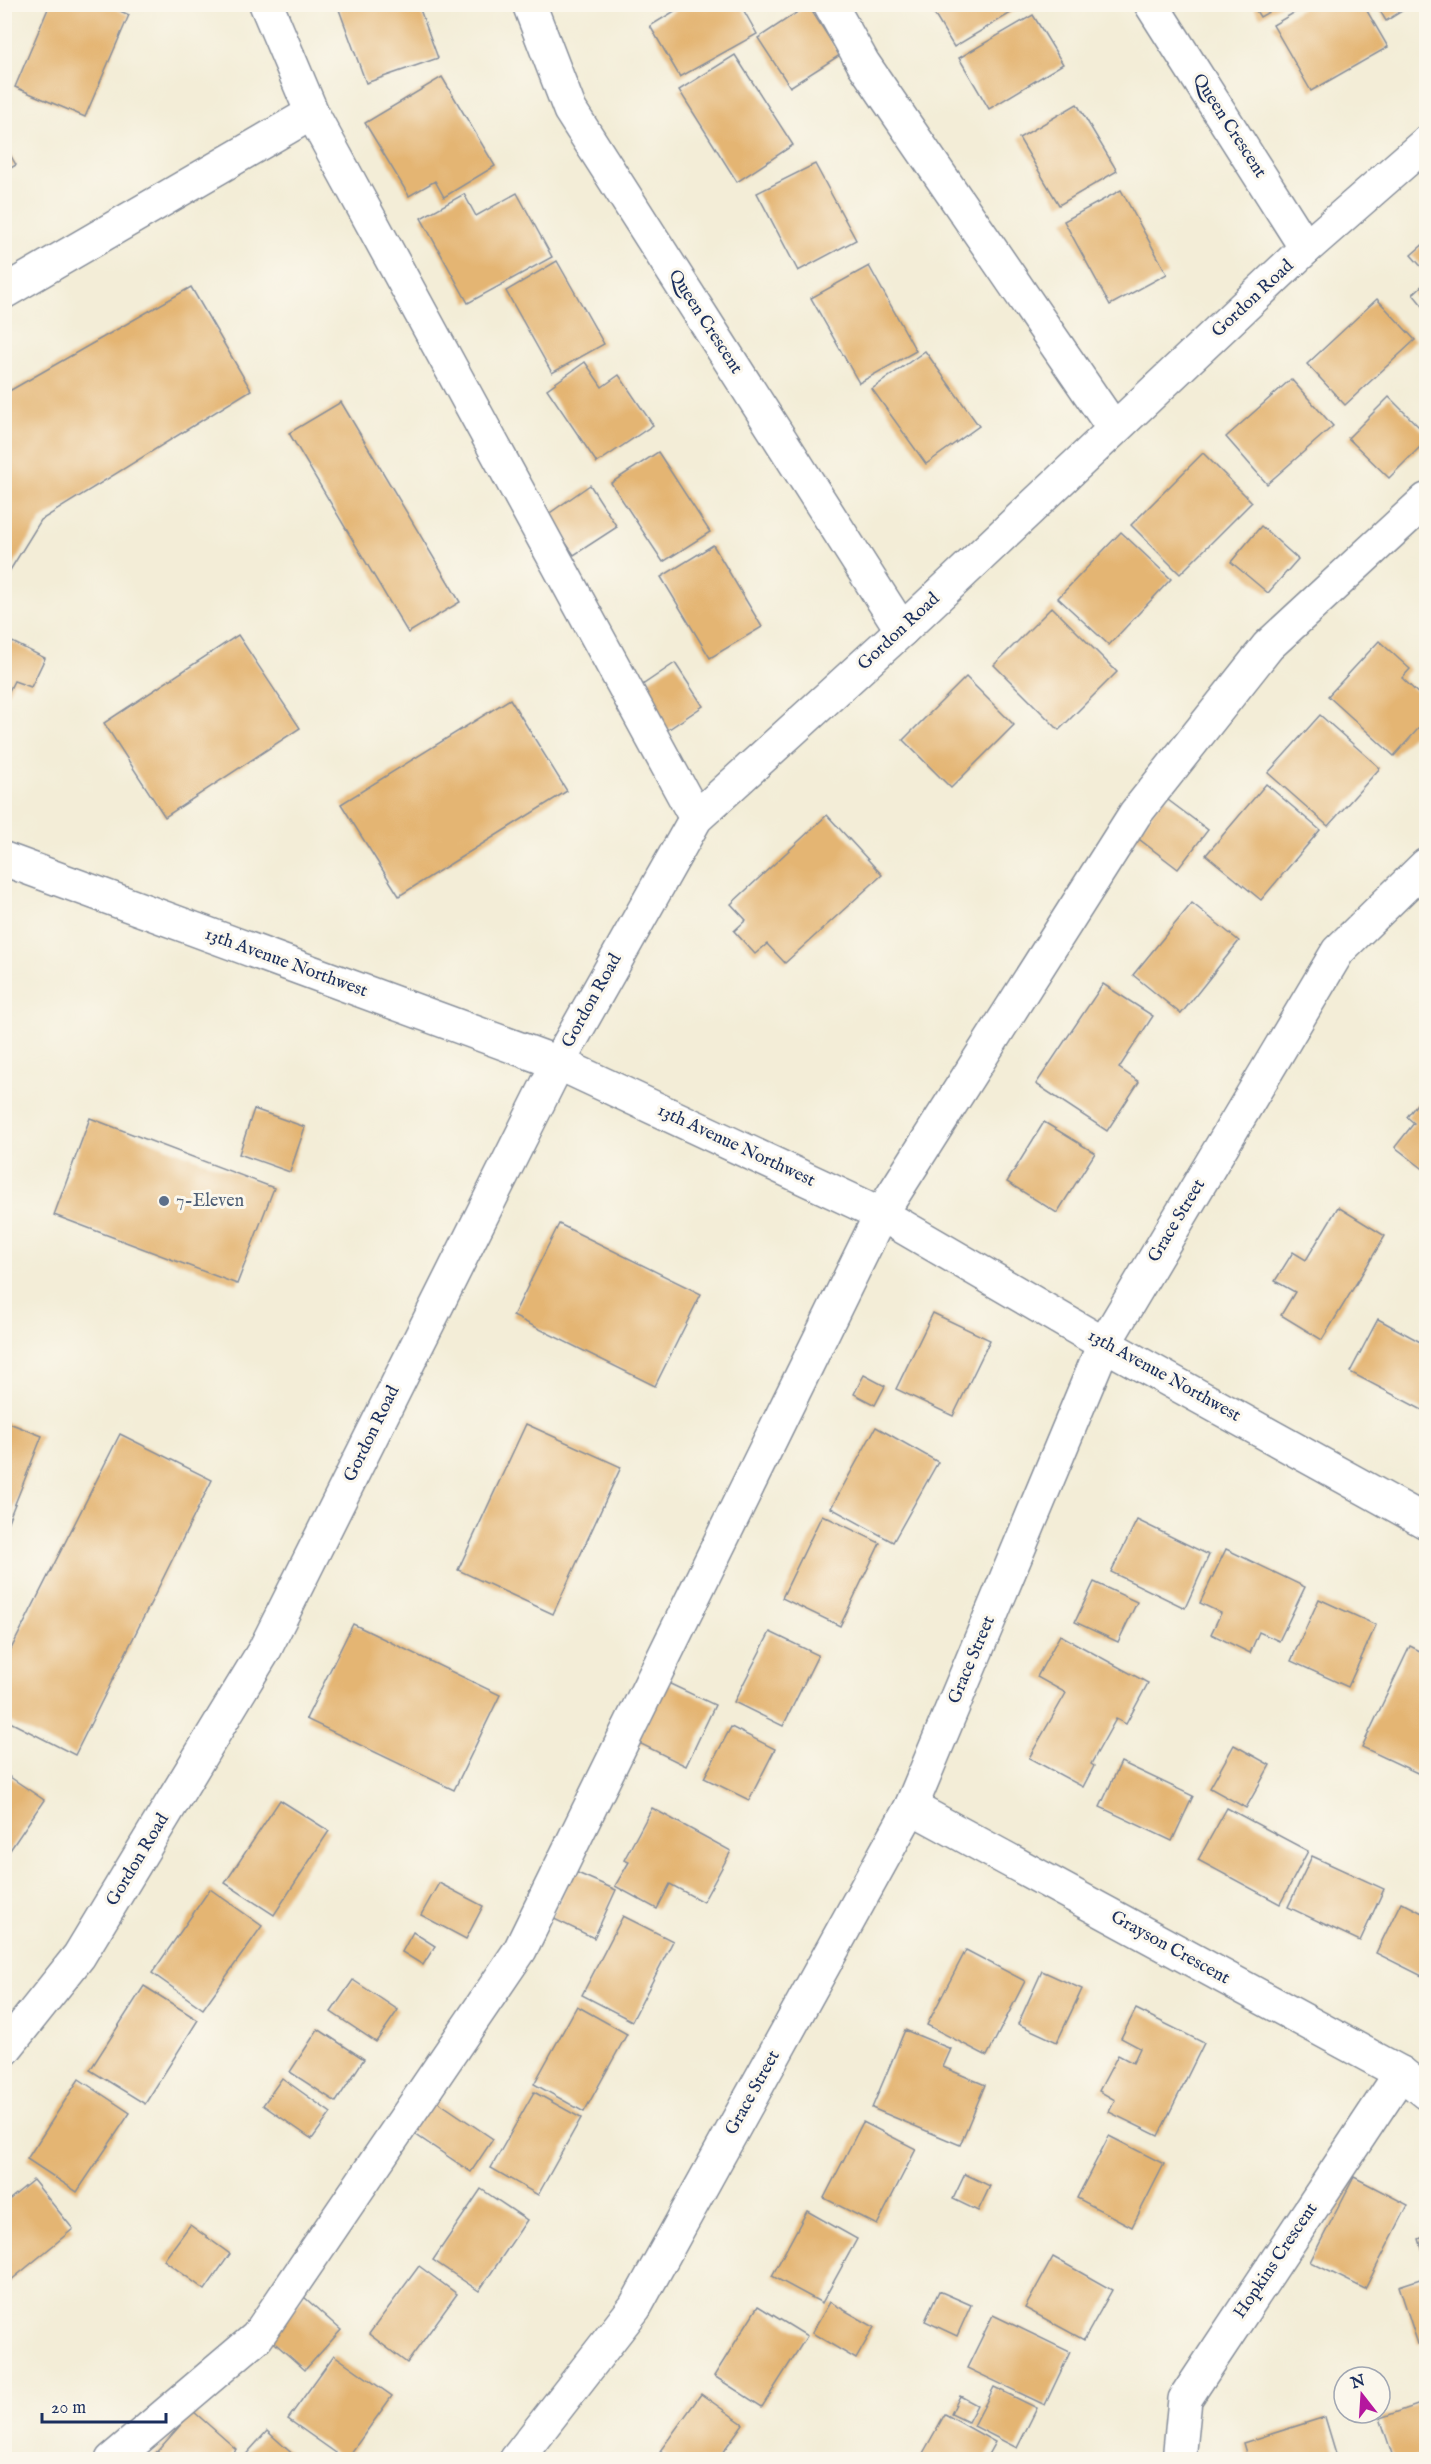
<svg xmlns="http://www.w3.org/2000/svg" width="1431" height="2464" viewBox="0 0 1431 2464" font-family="'IM FELL English',serif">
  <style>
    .building { fill: #e4b573 }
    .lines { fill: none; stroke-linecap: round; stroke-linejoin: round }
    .minor-casing { stroke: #878e9a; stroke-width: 36 }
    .minor { stroke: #fff; stroke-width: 33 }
    .service-dot { fill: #5c6f8a; stroke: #fbf7ec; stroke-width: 2 }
    .labels { text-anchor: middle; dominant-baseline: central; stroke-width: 6; stroke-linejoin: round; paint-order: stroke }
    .street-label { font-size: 18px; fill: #1b2f5e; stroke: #fbf7ec }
    .service-label { font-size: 18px; fill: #4e5e75; stroke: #fbf7ec; text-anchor: start }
  </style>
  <rect width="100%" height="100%" fill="#fbf7ec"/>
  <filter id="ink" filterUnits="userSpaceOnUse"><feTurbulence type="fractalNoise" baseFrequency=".0167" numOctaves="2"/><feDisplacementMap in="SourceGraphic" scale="12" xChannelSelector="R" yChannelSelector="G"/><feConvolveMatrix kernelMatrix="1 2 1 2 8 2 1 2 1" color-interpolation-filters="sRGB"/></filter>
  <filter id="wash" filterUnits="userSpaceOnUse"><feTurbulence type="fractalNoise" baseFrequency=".008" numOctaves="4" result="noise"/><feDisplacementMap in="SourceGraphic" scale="24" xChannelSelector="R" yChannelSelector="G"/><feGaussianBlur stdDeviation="1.35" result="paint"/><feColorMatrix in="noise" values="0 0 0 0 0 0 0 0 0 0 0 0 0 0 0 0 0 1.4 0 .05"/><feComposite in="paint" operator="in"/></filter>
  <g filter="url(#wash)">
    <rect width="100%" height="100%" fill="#f3edd7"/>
    <g id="blocks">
      <g class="building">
        <path d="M50 4H105L129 15 85 117 15 87Z"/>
        <path d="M337 4H418L438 58 366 83Z"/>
        <path d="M675 4H740L757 34 680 77 650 26 678 9Z"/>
        <path d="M928 4H1020L1021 7 954 47Z"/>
        <path d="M1252 4H1283L1260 17Z"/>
        <path d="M1309 4H1363L1388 47 1311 91 1273 25Z"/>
        <path d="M1376 4H1413L1386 21Z"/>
        <path d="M808 5 840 55 790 87 758 38Z"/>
        <path d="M1033 15 1063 64 989 109 959 58Z"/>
        <path d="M735 55 793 145 737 182 679 90Z"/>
        <path d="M442 77 495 166 444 197 435 181 409 196 365 123Z"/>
        <path d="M1077 104 1117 171 1059 205 1019 138Z"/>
        <path d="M4 144 16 165 4 172Z"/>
        <path d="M815 164 856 240 798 271 757 193Z"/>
        <path d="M1121 190 1167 274 1110 305 1064 221Z"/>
        <path d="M517 193 552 257 468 303 421 218 464 194 476 216Z"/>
        <path d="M1426 242V272L1411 255Z"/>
        <path d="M557 261 604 344 552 373 506 291Z"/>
        <path d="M869 266 916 351 859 383 811 298Z"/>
        <path d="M1426 282V310L1413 294Z"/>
        <path d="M191 287 251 390 41 520 4 580V394Z"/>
        <path d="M1377 299 1415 340 1345 405 1307 364Z"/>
        <path d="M925 351 979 426 926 464 872 389Z"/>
        <path d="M585 362 602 387 619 375 653 425 597 463 547 389Z"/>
        <path d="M1291 379 1333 426 1267 484 1226 437Z"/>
        <path d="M1389 397 1426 434V441L1389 478 1348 438Z"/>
        <path d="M341 402 460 602 408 633 289 433Z"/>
        <path d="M658 452 710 532 663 562 611 483Z"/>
        <path d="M1203 453 1252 502 1180 574 1131 525Z"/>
        <path d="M590 485 617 527 574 555 547 515Z"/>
        <path d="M1261 526 1298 559 1268 593 1231 562Z"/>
        <path d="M1121 532 1171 579 1109 645 1058 598Z"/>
        <path d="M713 545 762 627 710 658 661 577Z"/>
        <path d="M1052 607 1117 672 1059 730 994 665Z"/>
        <path d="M238 635 300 728 165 817 104 723Z"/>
        <path d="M4 638 45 658 31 687 14 681 4 701Z"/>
        <path d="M1379 641 1410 669 1402 678 1426 701V720L1394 756 1328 696Z"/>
        <path d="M675 663 703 706 666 731 638 688Z"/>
        <path d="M966 677 1014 725 951 788 903 740Z"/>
        <path d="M510 699 567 791 399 896 341 804Z"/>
        <path d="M1320 715 1380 768 1328 826 1268 773Z"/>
        <path d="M1266 784 1320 830 1261 900 1206 855Z"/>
        <path d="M1164 797 1208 830 1178 869 1135 836Z"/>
        <path d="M827 815 882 875 785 963 767 944 755 954 734 931 746 920 731 904Z"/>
        <path d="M1192 903 1239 941 1181 1014 1133 975Z"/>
        <path d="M1103 984 1153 1016 1119 1068 1139 1082 1107 1131 1036 1084Z"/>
        <path d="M1426 1092V1171L1395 1147 1414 1123 1407 1117Z"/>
        <path d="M254 1109 305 1127 290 1172 239 1154Z"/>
        <path d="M90 1118 274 1188 237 1284 54 1215Z"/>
        <path d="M1044 1122 1095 1153 1057 1213 1007 1182Z"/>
        <path d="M1338 1207 1385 1236 1322 1340 1281 1315 1295 1292 1275 1281 1293 1252 1306 1260Z"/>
        <path d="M559 1224 701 1294 655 1386 513 1316Z"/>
        <path d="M933 1313 990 1340 953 1416 896 1389Z"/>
        <path d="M1378 1319 1426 1345V1412L1350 1372Z"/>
        <path d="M864 1375 885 1386 875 1405 854 1394Z"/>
        <path d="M4 1421 42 1436 5 1529 4 1528Z"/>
        <path d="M526 1424 621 1467 553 1614 458 1570Z"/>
        <path d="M876 1427 938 1462 893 1542 831 1508Z"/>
        <path d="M120 1434 212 1480 75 1755 4 1719V1663Z"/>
        <path d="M822 1515 880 1543 840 1626 782 1598Z"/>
        <path d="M1137 1520 1209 1555 1185 1608 1111 1572Z"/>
        <path d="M1226 1549 1305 1587 1279 1641 1259 1632 1250 1653 1211 1634 1221 1613 1200 1603Z"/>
        <path d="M1094 1582 1137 1602 1118 1642 1075 1622Z"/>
        <path d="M1319 1599 1376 1625 1348 1687 1291 1661Z"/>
        <path d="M353 1624 500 1695 454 1790 306 1719Z"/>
        <path d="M770 1632 818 1655 783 1726 734 1702Z"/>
        <path d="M1060 1635 1148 1683 1126 1724 1116 1719 1091 1764 1094 1766 1083 1787 1029 1758 1066 1693 1037 1677Z"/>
        <path d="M1410 1646 1426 1654V1777L1362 1747Z"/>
        <path d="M666 1682 715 1705 686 1766 637 1742Z"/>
        <path d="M731 1727 775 1749 749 1800 704 1778Z"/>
        <path d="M1234 1745 1270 1765 1246 1808 1210 1788Z"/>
        <path d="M1121 1762 1193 1796 1172 1841 1100 1807Z"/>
        <path d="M4 1773 44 1800 4 1859Z"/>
        <path d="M280 1800 329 1831 274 1915 225 1883Z"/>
        <path d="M652 1808 731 1851 703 1902 670 1884 657 1909 615 1886 629 1862 624 1860Z"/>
        <path d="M1227 1808 1308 1851 1280 1904 1198 1860Z"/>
        <path d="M1312 1856 1384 1889 1360 1941 1288 1907Z"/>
        <path d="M573 1871 616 1890 594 1938 552 1918Z"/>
        <path d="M439 1883 483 1906 466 1939 421 1915Z"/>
        <path d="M210 1889 262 1926 203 2009 152 1973Z"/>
        <path d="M1401 1902 1426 1915V1978L1376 1953Z"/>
        <path d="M623 1916 673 1941 632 2021 582 1995Z"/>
        <path d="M413 1932 435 1946 423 1965 402 1952Z"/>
        <path d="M966 1950 1025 1981 987 2056 927 2025Z"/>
        <path d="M1042 1971 1082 1989 1057 2042 1018 2024Z"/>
        <path d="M353 1980 398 2010 376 2042 331 2012Z"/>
        <path d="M144 1986 198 2020 145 2104 90 2070Z"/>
        <path d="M577 2006 627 2034 584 2112 534 2084Z"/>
        <path d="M1136 2009 1204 2043 1158 2136 1109 2112 1115 2100 1099 2091 1118 2055 1133 2063 1140 2048 1121 2038Z"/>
        <path d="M318 2029 364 2059 336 2102 290 2072Z"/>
        <path d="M905 2030 951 2049 943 2067 985 2085 960 2145 872 2108Z"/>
        <path d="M282 2078 331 2113 312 2139 263 2105Z"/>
        <path d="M79 2079 130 2113 77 2192 27 2159Z"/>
        <path d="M534 2092 581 2118 538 2195 491 2168Z"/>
        <path d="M425 2093 493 2139 471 2172 403 2126Z"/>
        <path d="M863 2122 916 2149 877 2225 824 2198Z"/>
        <path d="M1109 2136 1164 2164 1132 2227 1077 2198Z"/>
        <path d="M965 2174 990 2186 978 2211 953 2199Z"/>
        <path d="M1354 2177 1408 2205 1365 2289 1310 2262Z"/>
        <path d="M33 2180 73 2229 4 2286V2204Z"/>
        <path d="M481 2189 527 2220 479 2291 433 2260Z"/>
        <path d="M807 2211 857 2239 822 2303 772 2276Z"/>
        <path d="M190 2225 230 2254 205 2290 164 2260Z"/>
        <path d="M1426 2236V2262L1419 2239Z"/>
        <path d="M1053 2257 1112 2290 1084 2340 1025 2308Z"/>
        <path d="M419 2266 457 2294 407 2363 369 2334Z"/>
        <path d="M1426 2277V2341L1418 2344 1399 2286Z"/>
        <path d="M939 2291 971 2305 957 2336 925 2321Z"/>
        <path d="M304 2297 341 2330 305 2370 268 2337Z"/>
        <path d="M830 2302 874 2327 856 2359 812 2333Z"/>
        <path d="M758 2306 807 2336 762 2407 714 2376Z"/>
        <path d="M993 2315 1070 2352 1045 2405 967 2368Z"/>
        <path d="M334 2355 392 2396 346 2460 288 2419Z"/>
        <path d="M994 2387 1037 2408 1017 2448 974 2426Z"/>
        <path d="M701 2394 743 2424 717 2460H671L660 2451Z"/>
        <path d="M960 2396 977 2405 968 2422 951 2414Z"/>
        <path d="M1426 2402V2453L1407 2460H1394L1380 2418Z"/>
        <path d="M193 2411 236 2449 227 2460H156L153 2456Z"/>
        <path d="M945 2414 995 2442 985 2460H929L922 2455Z"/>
        <path d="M1325 2417 1338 2460H1248L1243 2443Z"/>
        <path d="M267 2431 299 2460H241Z"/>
      </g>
    </g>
  </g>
  <g filter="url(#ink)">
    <use href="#blocks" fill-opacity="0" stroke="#878e9a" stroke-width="1.5"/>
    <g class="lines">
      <defs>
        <g id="minor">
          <path d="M266 4 312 113 696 818"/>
          <path d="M529 4 570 110 902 630"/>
          <path d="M830 4 863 63 1114 429"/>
          <path d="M1151 4 1306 248"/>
          <path d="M4 292 312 113"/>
          <path d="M4 859 558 1063 881 1214 1104 1344 1426 1522"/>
          <path d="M911 1807 1401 2073 1426 2093"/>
          <path d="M4 2050 79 1956 265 1649 558 1063 696 818 902 630 1306 248 1426 143"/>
          <path d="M112 2460 257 2337 520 1950 881 1214 1135 814 1268 646 1426 500"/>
          <path d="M516 2460 635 2307 911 1807 1104 1344 1338 951 1426 865"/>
          <path d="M1179 2460 1185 2399 1401 2073"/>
        </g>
      </defs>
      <use href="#minor" class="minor-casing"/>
      <use href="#minor" class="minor"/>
    </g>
  </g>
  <circle class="service-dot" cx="164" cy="1201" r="6"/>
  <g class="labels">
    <g class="street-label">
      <text transform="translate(1229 126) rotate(57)">Queen Crescent</text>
      <text transform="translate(1253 299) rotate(-43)">Gordon Road</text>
      <text transform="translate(705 322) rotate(57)">Queen Crescent</text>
      <text transform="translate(899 632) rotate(-43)">Gordon Road</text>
      <text transform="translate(286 963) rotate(20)">13th Avenue Northwest</text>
      <text transform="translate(592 1001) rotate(-61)">Gordon Road</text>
      <text transform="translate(736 1146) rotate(25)">13th Avenue Northwest</text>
      <text transform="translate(1177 1221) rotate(-59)">Grace Street</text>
      <text transform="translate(1164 1376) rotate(29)">13th Avenue Northwest</text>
      <text transform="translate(372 1434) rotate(-64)">Gordon Road</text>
      <text transform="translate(972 1660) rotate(-67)">Grace Street</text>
      <text transform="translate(138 1860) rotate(-59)">Gordon Road</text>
      <text transform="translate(1170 1948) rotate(29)">Grayson Crescent</text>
      <text transform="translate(753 2093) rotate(-61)">Grace Street</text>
      <text transform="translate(1276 2261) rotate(-56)">Hopkins Crescent</text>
    </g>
    <g class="service-label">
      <text x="176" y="1201">7-Eleven</text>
    </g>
  </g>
  <rect width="1431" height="2464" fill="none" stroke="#fbf7ec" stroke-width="24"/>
  <g transform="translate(1362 2395) rotate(343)"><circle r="28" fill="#fbf7ec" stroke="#a1a7b3" stroke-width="1.5"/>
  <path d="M0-4.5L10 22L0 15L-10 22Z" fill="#b5179e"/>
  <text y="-9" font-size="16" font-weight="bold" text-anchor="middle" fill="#1b2f5e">N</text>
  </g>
  <path d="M42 2413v9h124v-9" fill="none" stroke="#1b2f5e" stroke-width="3"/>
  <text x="51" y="2413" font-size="18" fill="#1b2f5e" stroke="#fbf7ec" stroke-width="4.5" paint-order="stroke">20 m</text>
</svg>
